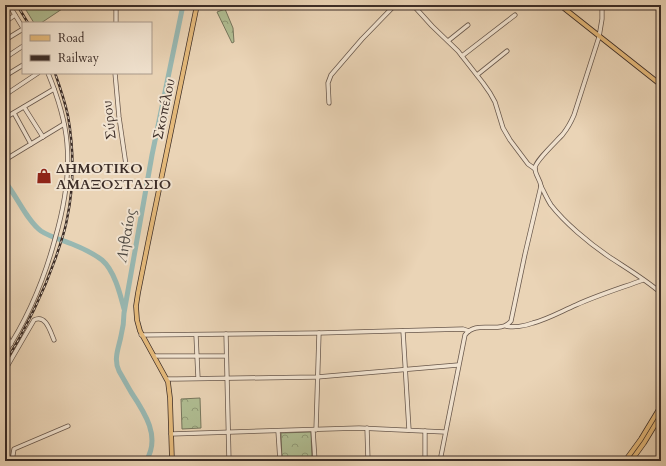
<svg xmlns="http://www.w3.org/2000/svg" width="666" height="466" viewBox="0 0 666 466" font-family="Cardo,serif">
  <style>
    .forest { fill: url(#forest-crowns); stroke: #76765d }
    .pitch { fill: #b0be93; stroke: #76765d }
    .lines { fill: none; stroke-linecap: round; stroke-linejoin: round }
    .river { stroke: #98b8b2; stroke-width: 5 }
    .minor-casing { stroke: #68574b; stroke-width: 5 }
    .major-casing { stroke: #3c2d27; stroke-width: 5.5 }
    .minor { stroke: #f1e3d0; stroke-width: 3.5 }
    .major { stroke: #e5ba7b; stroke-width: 4 }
    .rail-casing { stroke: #3c2d27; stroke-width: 2.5 }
    .rail { stroke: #f1e3d0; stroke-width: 1; stroke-dasharray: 3; stroke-linecap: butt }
    .labels { text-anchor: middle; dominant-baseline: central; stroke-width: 4; stroke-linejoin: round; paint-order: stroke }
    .street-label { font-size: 14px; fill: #3c2d27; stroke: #f1e3d0 }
    .poi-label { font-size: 14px; font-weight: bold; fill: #3c2d27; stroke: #f1e3d0; text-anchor: start }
    .water-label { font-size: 15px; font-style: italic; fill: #4e4943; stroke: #f1e3d0 }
  </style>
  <defs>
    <pattern id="forest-crowns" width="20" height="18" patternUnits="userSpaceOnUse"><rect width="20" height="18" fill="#b0be93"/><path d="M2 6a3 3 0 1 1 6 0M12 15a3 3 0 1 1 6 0" fill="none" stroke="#909b78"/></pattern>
  </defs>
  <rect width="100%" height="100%" fill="#ead4b6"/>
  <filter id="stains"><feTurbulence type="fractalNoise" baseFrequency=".005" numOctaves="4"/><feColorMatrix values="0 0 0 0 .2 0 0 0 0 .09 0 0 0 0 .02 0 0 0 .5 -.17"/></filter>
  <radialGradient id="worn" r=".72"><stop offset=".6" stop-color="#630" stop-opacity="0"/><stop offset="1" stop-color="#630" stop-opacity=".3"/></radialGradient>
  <g class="forest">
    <path d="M225 9 233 28 234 42 232 43 217 12Z"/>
    <path d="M200 398 201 428 182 429 181 399Z"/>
    <path d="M311 432 312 461H282L281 433Z"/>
  </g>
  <path class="pitch" d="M23 5H68L41 23H34Z"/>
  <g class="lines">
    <g class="river">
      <path d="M5 182C17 196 27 221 41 231 50 237 62 240 72 244 82 248 93 253 102 260 114 270 120 293 124 309"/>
      <path d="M146 461C161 437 145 413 131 392 127 385 123 378 119 371 113 359 119 347 121 336 123 328 124 320 124 313L152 155 183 5"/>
    </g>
    <defs>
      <g id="minor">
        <path d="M9 5 23 28"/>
        <path d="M413 5 432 26 458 51 483 83 490 93 495 102 503 128 510 140 528 164 535 169"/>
        <path d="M5 22 15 15"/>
        <path d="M116 23V5"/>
        <path d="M5 40 23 29"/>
        <path d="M448 41 468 25"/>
        <path d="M462 56 515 15"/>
        <path d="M5 58 23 46"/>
        <path d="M115 73 119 117 126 165"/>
        <path d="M477 75 507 51"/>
        <path d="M5 76 23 65"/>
        <path d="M5 95 38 73"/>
        <path d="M329 103 328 83 331 75 362 39 395 5"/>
        <path d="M24 107 43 137"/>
        <path d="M14 113 31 144"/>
        <path d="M5 116 10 115 54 89"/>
        <path d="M5 153 8 158 64 124"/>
        <path d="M541 186C544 192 547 199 551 205 565 223 589 243 608 256 626 268 645 279 661 293"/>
        <path d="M506 326C513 328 525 326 533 323 548 319 562 311 576 305 598 295 621 288 643 280"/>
        <path d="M5 327 9 341 11 344"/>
        <path d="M403 331 409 430"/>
        <path d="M226 334 229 461"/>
        <path d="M141 335 319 333 463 329 469 331"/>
        <path d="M196 335 198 378"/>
        <path d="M5 353C28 318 44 280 55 239 64 208 70 176 67 143 65 119 57 95 48 73"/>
        <path d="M154 356H226"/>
        <path d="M5 370 34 320C46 314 50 331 54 340"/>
        <path d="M167 379H177L317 377 458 365"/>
        <path d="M367 428 368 461"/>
        <path d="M313 430 315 461"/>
        <path d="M316 430 319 333"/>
        <path d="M278 431 280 461"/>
        <path d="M171 434 359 428 445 432"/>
        <path d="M12 461 14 449 68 426"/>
        <path d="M425 461V431"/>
        <path d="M440 461 465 335C476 319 500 335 511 321L525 254 541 186C540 179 535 175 535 168 535 161 557 141 563 134 567 129 571 122 574 115L599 37 602 19V5"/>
      </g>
      <g id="major">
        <path d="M560 5 661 85"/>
        <path d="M172 461 170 398 168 382 140 331 137 320 136 306 138 293 148 243 197 5"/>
        <path d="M625 461 641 439 661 406"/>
        <path d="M631 461 644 443 661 415"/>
      </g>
    </defs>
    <use href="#minor" class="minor-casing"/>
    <use href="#major" class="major-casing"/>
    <use href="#minor" class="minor"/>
    <use href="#major" class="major"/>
    <defs>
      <g id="rail">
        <path d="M17 5 28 23"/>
        <path d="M5 363C25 330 43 294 56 257 60 244 65 232 67 219 74 186 74 150 68 116 65 102 60 87 55 73"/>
      </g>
    </defs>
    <use href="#rail" class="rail-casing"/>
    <use href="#rail" class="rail"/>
  </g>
  <defs>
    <symbol id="shop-bare" viewBox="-9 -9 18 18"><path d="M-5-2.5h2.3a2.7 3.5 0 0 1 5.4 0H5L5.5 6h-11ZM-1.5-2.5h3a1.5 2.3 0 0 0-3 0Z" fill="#8f2418" stroke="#f1e3d0" stroke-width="2.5" paint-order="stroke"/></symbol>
  </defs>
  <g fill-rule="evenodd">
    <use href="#shop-bare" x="33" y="165" width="22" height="22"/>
  </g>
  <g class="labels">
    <g class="street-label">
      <text transform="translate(164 109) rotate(-78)">Σκοπέλου</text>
      <text transform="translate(109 120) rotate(-97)">Σύρου</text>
    </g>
    <g class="poi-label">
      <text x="56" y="168">ΔΗΜΟΤΙΚΟ<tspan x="56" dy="16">ΑΜΑΞΟΣΤΑΣΙΟ</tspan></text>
    </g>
    <g class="water-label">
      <text transform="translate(126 235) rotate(-80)">Ληθαίος</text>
    </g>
  </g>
  <rect width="666" height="466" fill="none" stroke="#ead4b6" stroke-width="20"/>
  <rect x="6" y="6" width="654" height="454" fill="none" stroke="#3c2d27" stroke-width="2"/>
  <rect x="10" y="10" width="646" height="446" fill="none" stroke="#3c2d27"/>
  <rect x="22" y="22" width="130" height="52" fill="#f1e3d0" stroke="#a99a8c"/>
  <rect x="30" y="35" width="20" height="6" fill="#e5ba7b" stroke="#a99a8c"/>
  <text x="58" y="42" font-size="12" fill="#3c2d27">Road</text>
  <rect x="30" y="55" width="20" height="6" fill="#3c2d27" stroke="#a99a8c"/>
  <text x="58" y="62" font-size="12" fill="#3c2d27">Railway</text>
  <rect width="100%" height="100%" filter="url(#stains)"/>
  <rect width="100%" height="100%" fill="url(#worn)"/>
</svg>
